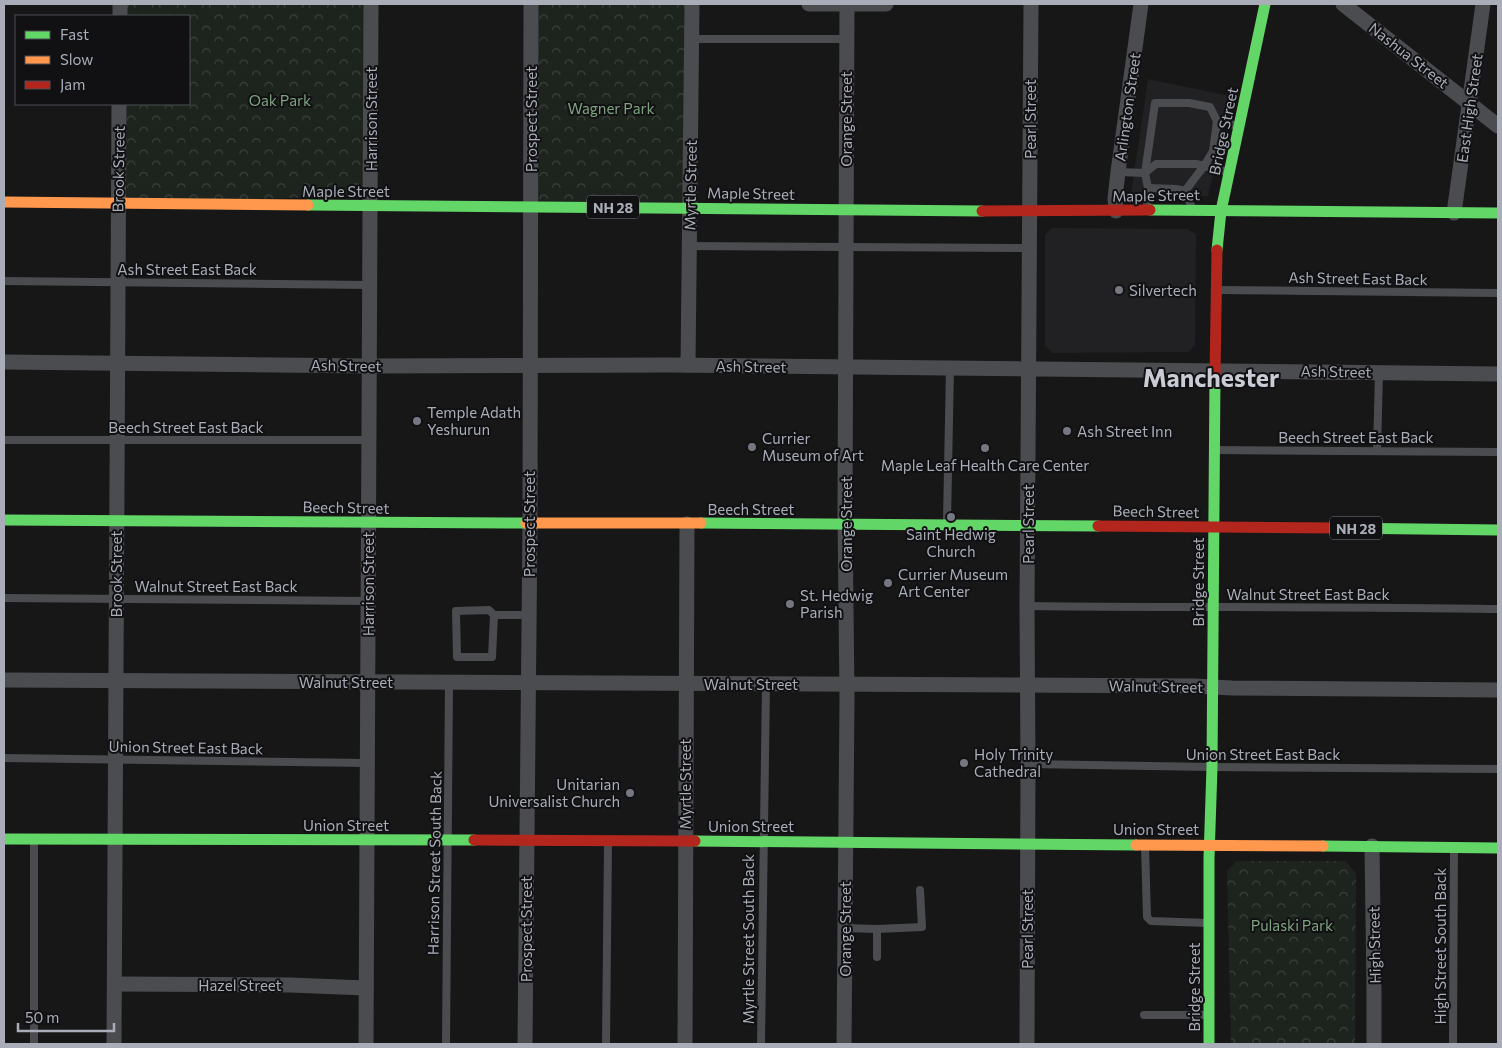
<svg xmlns="http://www.w3.org/2000/svg" width="1502" height="1048" viewBox="0 0 1502 1048" font-family="Commissioner,sans-serif">
  <style>
    .built { fill: #212123 }
    .park { fill: url(#park-crowns) }
    .lines { fill: none; stroke-linecap: round; stroke-linejoin: round }
    .lane { stroke: #4b4c50; stroke-width: 8 }
    .street { stroke: #4b4c50; stroke-width: 15 }
    .fast { stroke: #63d668; stroke-width: 11 }
    .slow { stroke: #ff974d; stroke-width: 11 }
    .jam { stroke: #b3261e; stroke-width: 11 }
    .poi-dot { fill: #757880; stroke: #111113; stroke-width: 2 }
    .labels { text-anchor: middle; dominant-baseline: central; stroke-width: 4; stroke-linejoin: round; paint-order: stroke }
    .shield { fill: #111113; stroke: #7b7e86; stroke-width: 1 }
    .shield-label { font-size: 14px; font-weight: bold; fill: #a8adb8 }
    .street-label { font-size: 15px; fill: #a8adb8; stroke: #111113 }
    .park-label { font-size: 15px; fill: #7fa381; stroke: #111113 }
    .poi-label { font-size: 15px; fill: #a8adb8; stroke: #111113; text-anchor: start }
    .town-label { font-size: 25px; font-weight: bold; fill: #c9ccd4; stroke: #111113 }
  </style>
  <defs>
    <pattern id="park-crowns" width="20" height="18" patternUnits="userSpaceOnUse" patternTransform="scale(1.25)"><rect width="20" height="18" fill="#1d241e"/><path d="M2 6a3 3 0 1 1 6 0M12 15a3 3 0 1 1 6 0" fill="none" stroke="#3b413d"/></pattern>
  </defs>
  <rect width="100%" height="100%" fill="#171717"/>
  <g class="built">
    <path d="M1148 79 1230 96 1208 196H1136L1131 193Z"/>
    <path d="M1052 228 1187 229 1196 234 1195 345 1188 352 1053 353 1045 346V235Z"/>
  </g>
  <g class="park">
    <path d="M120 4H370L371 195 118 204 119 104H189V16H120Z"/>
    <path d="M531 4H692L689 207 530 206Z"/>
    <path d="M1237 861H1346L1356 874 1355 1044H1231L1227 871Z"/>
  </g>
  <g class="lines">
    <g class="lane">
      <path d="M691 39H847"/>
      <path d="M1118 172 1145 173 1156 164H1196L1228 172"/>
      <path d="M1148 188 1176 189 1185 191 1192 208"/>
      <path d="M1185 191 1204 166 1213 151 1217 121"/>
      <path d="M1147 208 1148 188 1145 173 1155 103H1189L1210 107 1217 121 1238 126"/>
      <path d="M689 246 1029 248"/>
      <path d="M4 281 370 285"/>
      <path d="M1218 290 1498 293"/>
      <path d="M4 440H368"/>
      <path d="M1215 450 1498 452"/>
      <path d="M1377 451 1379 372"/>
      <path d="M947 521 950 368"/>
      <path d="M4 598 368 601"/>
      <path d="M1027 606C1184 608 1341 606 1498 609"/>
      <path d="M494 615 492 657H457L456 611 489 610 494 615H528"/>
      <path d="M4 758 367 763"/>
      <path d="M1028 764 1212 767 1498 769"/>
      <path d="M34 840V1044"/>
      <path d="M1145 846 1147 917 1151 921 1208 923"/>
      <path d="M845 928 877 929 922 927 920 890"/>
      <path d="M877 957V929"/>
      <path d="M1144 1015H1208"/>
      <path d="M446 1044 449 682"/>
      <path d="M606 1044 608 843"/>
      <path d="M761 1044 766 684"/>
      <path d="M1453 1044 1454 849"/>
    </g>
    <g class="street">
      <path d="M809 4H886"/>
      <path d="M1343 4 1498 126"/>
      <path d="M120 16V4"/>
      <path d="M1116 211 1115 198 1118 172 1141 4"/>
      <path d="M1454 213 1483 4"/>
      <path d="M4 362 368 366 670 365 1498 374"/>
      <path d="M688 365 692 4"/>
      <path d="M4 680 1194 686 1232 688 1498 690"/>
      <path d="M1372 846 1374 991V1044"/>
      <path d="M115 984 290 985 366 988"/>
      <path d="M114 1044 119 104"/>
      <path d="M366 1044 371 4"/>
      <path d="M525 1044 530 523 531 4"/>
      <path d="M685 1044 687 524"/>
      <path d="M844 1044 847 699 845 513 847 4"/>
      <path d="M1027 1044 1028 764 1027 606 1031 4"/>
    </g>
    <g class="fast">
      <path d="M308 205 982 211"/>
      <path d="M1150 210 1498 213"/>
      <path d="M1217 250 1221 211 1265 4"/>
      <path d="M4 520 526 523"/>
      <path d="M701 523 1098 526"/>
      <path d="M1338 528 1498 530"/>
      <path d="M4 839 474 840"/>
      <path d="M695 841 1136 845"/>
      <path d="M1323 846 1498 848"/>
      <path d="M1209 1044V858L1212 767 1215 376"/>
    </g>
    <g class="slow">
      <path d="M4 202 308 205"/>
      <path d="M526 523H701"/>
      <path d="M1136 845 1323 846"/>
    </g>
    <g class="jam">
      <path d="M982 211 1150 210"/>
      <path d="M1215 376 1217 250"/>
      <path d="M1098 526 1338 528"/>
      <path d="M474 840 695 841"/>
    </g>
  </g>
  <g class="poi-dot">
    <circle cx="1119" cy="290" r="5"/>
    <circle cx="417" cy="421" r="5"/>
    <circle cx="1067" cy="431" r="5"/>
    <circle cx="752" cy="447" r="5"/>
    <circle cx="985" cy="448" r="5"/>
    <circle cx="951" cy="517" r="5"/>
    <circle cx="888" cy="583" r="5"/>
    <circle cx="790" cy="604" r="5"/>
    <circle cx="964" cy="763" r="5"/>
    <circle cx="630" cy="793" r="5"/>
  </g>
  <g class="labels">
    <g class="shield">
      <rect x="587" y="195.5" width="52" height="23" rx="4"/>
      <rect x="1330" y="516.5" width="52" height="23" rx="4"/>
    </g>
    <g class="shield-label">
      <text x="613" y="207">NH 28</text>
      <text x="1356" y="528">NH 28</text>
    </g>
    <g class="street-label">
      <text transform="translate(1409 55) rotate(38)">Nashua Street</text>
      <text transform="translate(1127 107) rotate(-82)">Arlington Street</text>
      <text transform="translate(1469 108) rotate(-82)">East High Street</text>
      <text transform="translate(371 119) rotate(-90)">Harrison Street</text>
      <text transform="translate(531 119) rotate(-90)">Prospect Street</text>
      <text transform="translate(846 119) rotate(-90)">Orange Street</text>
      <text transform="translate(1030 119) rotate(-90)">Pearl Street</text>
      <text transform="translate(1223 131) rotate(-78)">Bridge Street</text>
      <text transform="translate(118 169) rotate(-89)">Brook Street</text>
      <text transform="translate(690 185) rotate(-89)">Myrtle Street</text>
      <text x="346" y="191">Maple Street</text>
      <text transform="translate(751 193) rotate(1)">Maple Street</text>
      <text transform="translate(1156 195) rotate(-1)">Maple Street</text>
      <text x="187" y="269">Ash Street East Back</text>
      <text transform="translate(1358 278) rotate(1)">Ash Street East Back</text>
      <text transform="translate(346 365) rotate(1)">Ash Street</text>
      <text transform="translate(751 366) rotate(1)">Ash Street</text>
      <text transform="translate(1336 371) rotate(1)">Ash Street</text>
      <text x="186" y="427">Beech Street East Back</text>
      <text x="1356" y="437">Beech Street East Back</text>
      <text transform="translate(346 507) rotate(1)">Beech Street</text>
      <text x="751" y="509">Beech Street</text>
      <text transform="translate(1156 511) rotate(1)">Beech Street</text>
      <text transform="translate(529 524) rotate(-90)">Prospect Street</text>
      <text transform="translate(846 524) rotate(-90)">Orange Street</text>
      <text transform="translate(1028 524) rotate(-90)">Pearl Street</text>
      <text transform="translate(116 574) rotate(-90)">Brook Street</text>
      <text transform="translate(1198 582) rotate(-90)">Bridge Street</text>
      <text transform="translate(368 584) rotate(-90)">Harrison Street</text>
      <text x="216" y="586">Walnut Street East Back</text>
      <text x="1308" y="594">Walnut Street East Back</text>
      <text x="346" y="682">Walnut Street</text>
      <text x="751" y="684">Walnut Street</text>
      <text transform="translate(1156 686) rotate(1)">Walnut Street</text>
      <text transform="translate(186 747) rotate(1)">Union Street East Back</text>
      <text x="1263" y="754">Union Street East Back</text>
      <text transform="translate(685 784) rotate(-90)">Myrtle Street</text>
      <text x="346" y="825">Union Street</text>
      <text x="751" y="826">Union Street</text>
      <text x="1156" y="829">Union Street</text>
      <text transform="translate(434 863) rotate(-89)">Harrison Street South Back</text>
      <text transform="translate(526 929) rotate(-90)">Prospect Street</text>
      <text transform="translate(845 929) rotate(-90)">Orange Street</text>
      <text transform="translate(1027 929) rotate(-90)">Pearl Street</text>
      <text transform="translate(748 939) rotate(-90)">Myrtle Street South Back</text>
      <text transform="translate(1374 945) rotate(-91)">High Street</text>
      <text transform="translate(1440 946) rotate(-90)">High Street South Back</text>
      <text x="240" y="985">Hazel Street</text>
      <text transform="translate(1194 987) rotate(-90)">Bridge Street</text>
    </g>
    <g class="park-label">
      <text x="280" y="100">Oak Park</text>
      <text x="611" y="108">Wagner Park</text>
      <text x="1292" y="925">Pulaski Park</text>
    </g>
    <g class="poi-label">
      <text x="1129" y="290">Silvertech</text>
      <text x="427" y="412">Temple Adath<tspan x="427" dy="17">Yeshurun</tspan></text>
      <text x="1077" y="431">Ash Street Inn</text>
      <text x="762" y="438">Currier<tspan x="762" dy="17">Museum of Art</tspan></text>
      <text x="985" y="465" text-anchor="middle">Maple Leaf Health Care Center</text>
      <text x="951" y="534" text-anchor="middle">Saint Hedwig<tspan x="951" dy="17">Church</tspan></text>
      <text x="898" y="574">Currier Museum<tspan x="898" dy="17">Art Center</tspan></text>
      <text x="800" y="595">St. Hedwig<tspan x="800" dy="17">Parish</tspan></text>
      <text x="974" y="754">Holy Trinity<tspan x="974" dy="17">Cathedral</tspan></text>
      <text x="620" y="784" text-anchor="end">Unitarian<tspan x="620" dy="17">Universalist Church</tspan></text>
    </g>
    <g class="town-label">
      <text x="1211" y="377">Manchester</text>
    </g>
  </g>
  <rect width="1502" height="1048" fill="none" stroke="#a8adb8" stroke-width="10"/>
  <rect x="15" y="15" width="175" height="90" fill="#111113" stroke="#4d4f55"/>
  <rect x="25" y="31" width="25" height="8" fill="#63d668" stroke="#4d4f55"/>
  <text x="60" y="40" font-size="15" fill="#a8adb8">Fast</text>
  <rect x="25" y="56" width="25" height="8" fill="#ff974d" stroke="#4d4f55"/>
  <text x="60" y="65" font-size="15" fill="#a8adb8">Slow</text>
  <rect x="25" y="81" width="25" height="8" fill="#b3261e" stroke="#4d4f55"/>
  <text x="60" y="90" font-size="15" fill="#a8adb8">Jam</text>
  <path d="M18 1023v8h96v-8" fill="none" stroke="#a8adb8" stroke-width="2.5"/>
  <text x="25" y="1023" font-size="15" fill="#a8adb8" stroke="#111113" stroke-width="4" paint-order="stroke">50 m</text>
</svg>
